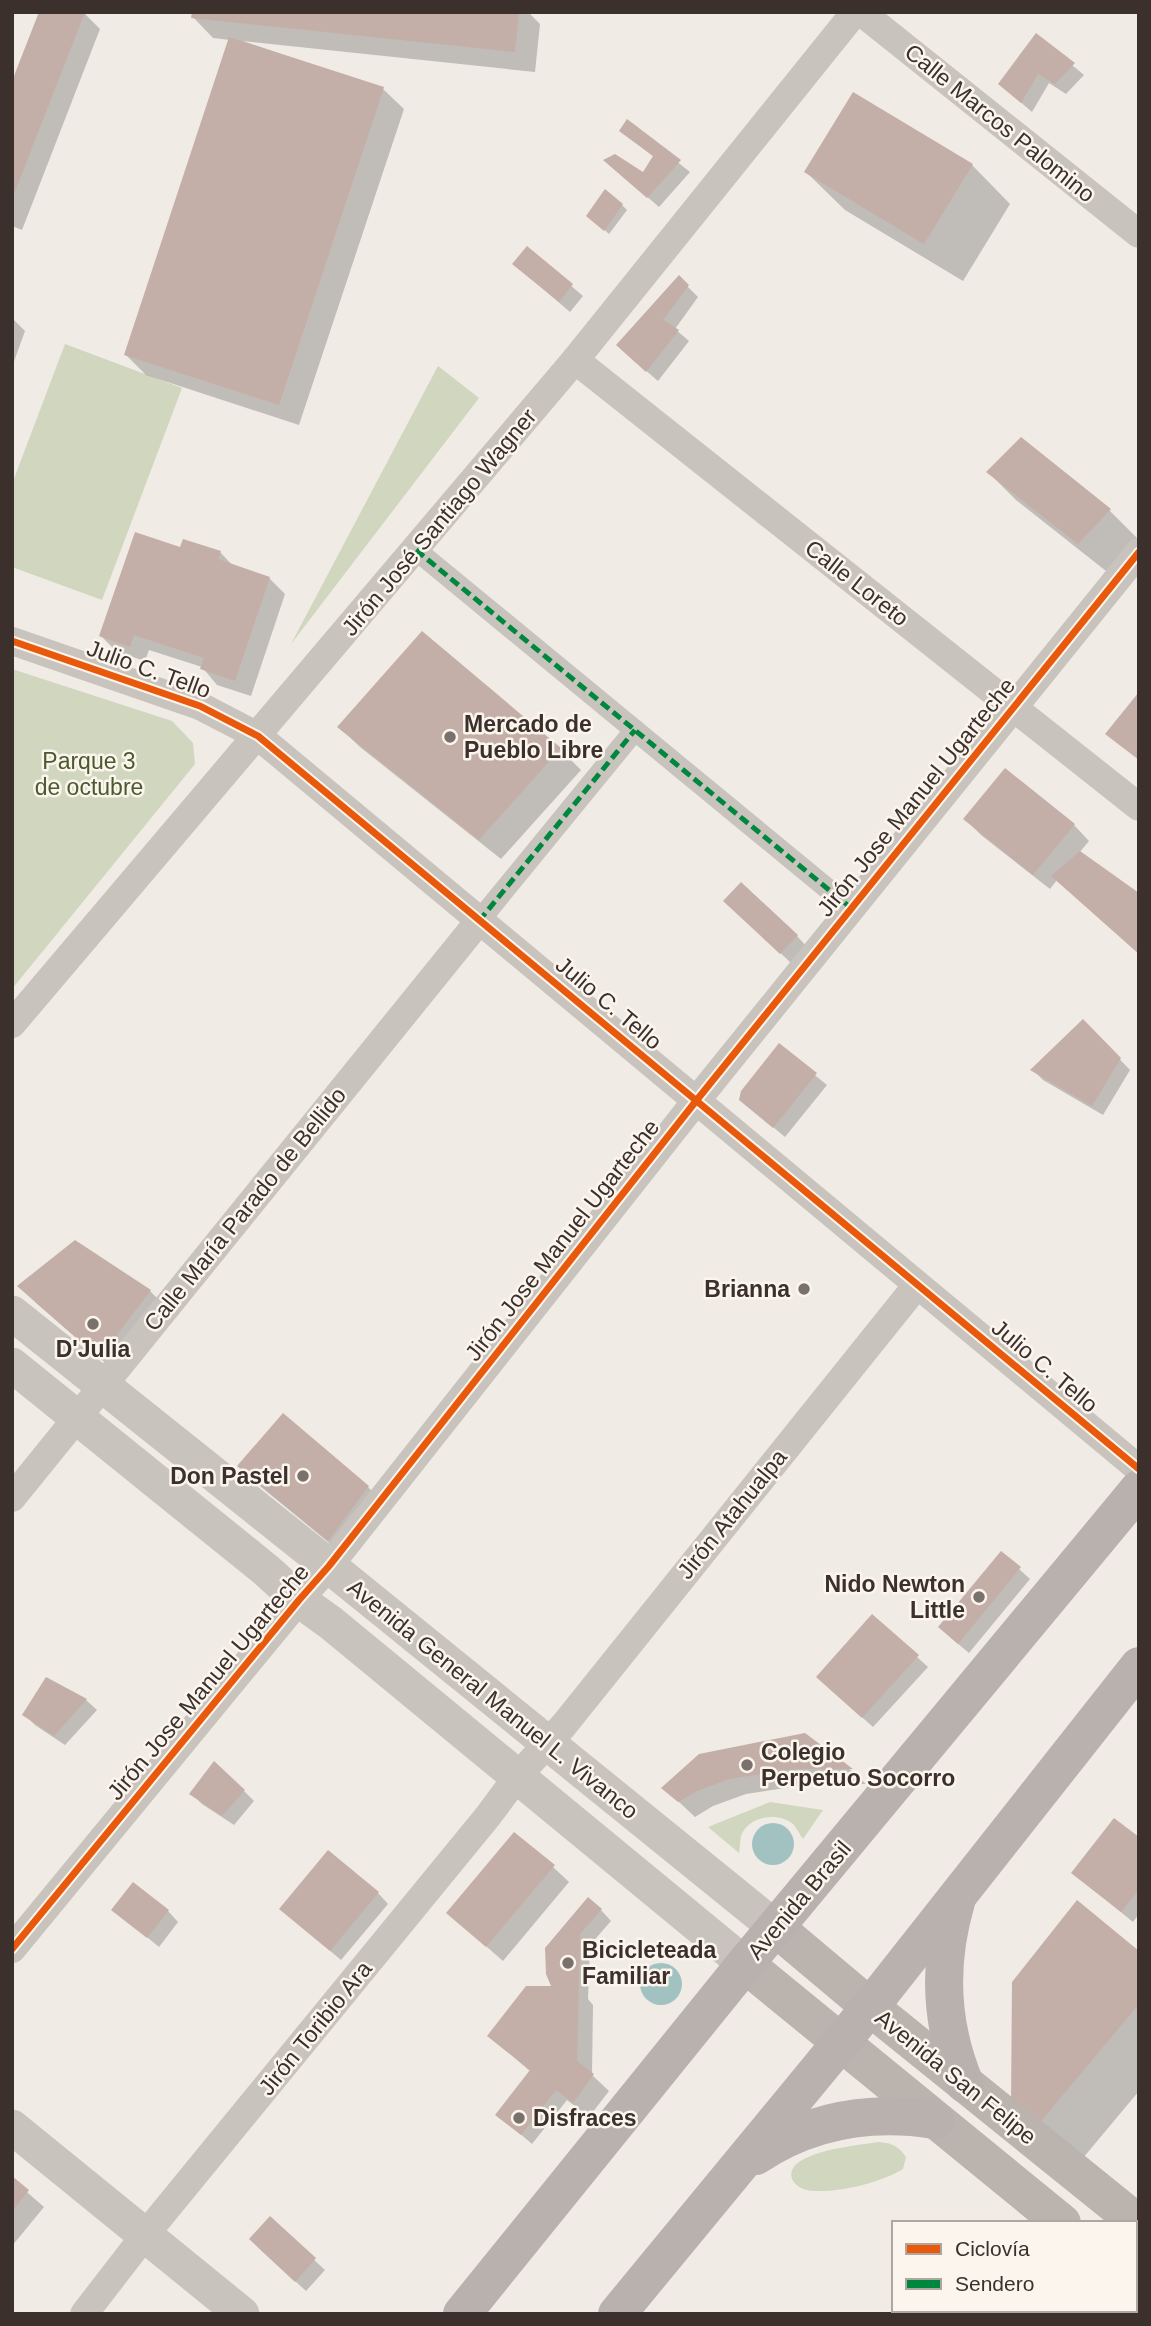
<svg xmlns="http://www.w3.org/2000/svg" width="1151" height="2326" viewBox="0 0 1151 2326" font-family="Arial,sans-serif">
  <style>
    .green { fill: #d1d6bf }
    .water { fill: #a1c2c1 }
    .shadow { fill: #0003 }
    .building { fill: #c3afa7 }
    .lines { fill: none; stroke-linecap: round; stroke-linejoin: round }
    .pedestrian { stroke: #c9c3be; stroke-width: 21 }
    .minor { stroke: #c9c3be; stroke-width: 28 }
    .tertiary { stroke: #c9c3be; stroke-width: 35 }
    .secondary { stroke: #bab3ae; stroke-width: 38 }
    .primary { stroke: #b8b1ad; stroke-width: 38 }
    .quiet { stroke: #00873e; stroke-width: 5; stroke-dasharray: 10 5; stroke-linecap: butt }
    .cycleway-casing { stroke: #fbf5ee; stroke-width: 11 }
    .cycleway { stroke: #e8590c; stroke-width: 7 }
    .poi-dot { fill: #7a716c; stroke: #fbf5ee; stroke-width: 2.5 }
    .labels { text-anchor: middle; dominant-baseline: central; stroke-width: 5; stroke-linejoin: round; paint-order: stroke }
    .street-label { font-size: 23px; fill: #3b302b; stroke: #fbf5ee }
    .poi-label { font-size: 23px; font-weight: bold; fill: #3b302b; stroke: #fbf5ee; text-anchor: start }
    .park-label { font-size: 23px; fill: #4a5a2e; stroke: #fbf5ee }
  </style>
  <rect width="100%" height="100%" fill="#f0ebe5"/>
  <g class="green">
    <path d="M65 344 182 388 102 600 12 567V484Z"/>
    <path d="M438 366 479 398 291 644Z"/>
    <path d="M12 669 172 721 193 743 195 764 12 989Z"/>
    <path d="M770 1802 823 1810 803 1839C800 1835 797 1829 794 1825 779 1811 748 1816 741 1836 740 1841 740 1848 739 1853L708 1827Z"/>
    <path d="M878 2142C891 2143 898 2145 906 2157L903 2169C880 2183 841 2192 815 2191 792 2191 781 2170 804 2159 826 2148 853 2146 878 2142Z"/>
  </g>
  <g class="water">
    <circle cx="773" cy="1844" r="21"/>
    <circle cx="661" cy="1984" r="21"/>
  </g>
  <g class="shadow">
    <path d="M193 12H528L540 24 535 72 243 41 383 89 404 109 299 425 146 375 126 355 230 40 213 38 193 17Z"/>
    <path d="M84 13 100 29 22 230 12 226V86Z"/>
    <path d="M1036 35 1084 75 1066 94 1049 83 1032 112 1011 94Z"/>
    <path d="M853 94 972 165 1010 204 963 281 845 210 806 172Z"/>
    <path d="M627 122 690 172 659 207 616 170 644 174 654 157 622 131Z"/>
    <path d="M622 205 627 210 609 234 589 216Z"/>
    <path d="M527 248 583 296 570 312 514 264Z"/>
    <path d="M679 278 698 297 675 329 689 341 658 381 628 355Z"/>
    <path d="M12 318 25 331 12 367Z"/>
    <path d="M988 472 1109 510 1137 538 1106 571 1016 500Z"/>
    <path d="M181 549 220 552 234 567 269 578 285 594 251 696 217 685 202 667 149 650 145 661 117 652 101 636Z"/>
    <path d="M422 633 560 749 581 770 501 859 360 747 339 727Z"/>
    <path d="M965 819 1074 825 1089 841 1079 853 1139 896V954L1057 880 1050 889 981 835Z"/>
    <path d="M736 911 797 936 807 947 791 963Z"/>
    <path d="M1083 1021 1130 1070 1103 1115 1043 1080 1033 1070Z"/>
    <path d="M779 1046 827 1085 785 1137 741 1100Z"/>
    <path d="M75 1242 150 1291 166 1307 116 1372 35 1302Z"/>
    <path d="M239 1466 368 1487 384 1503 344 1555 255 1482Z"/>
    <path d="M1019 1569 1030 1579 969 1653 951 1638Z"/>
    <path d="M917 1657 928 1667 873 1727 829 1688Z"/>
    <path d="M47 1679 86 1700 97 1710 65 1745 35 1725 25 1715Z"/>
    <path d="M805 1735 852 1771 866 1784H812L746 1794 713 1806 695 1817 664 1788Z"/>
    <path d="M244 1791 254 1801 234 1825 202 1804 192 1794Z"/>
    <path d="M1139 1839V1914L1133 1922 1073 1873Z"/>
    <path d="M553 1867 569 1882 503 1961 448 1913Z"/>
    <path d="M378 1893 388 1904 341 1960 281 1909Z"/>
    <path d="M114 1910 168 1911 178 1922 159 1947Z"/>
    <path d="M601 1910 611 1921 590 1945 588 1999 593 2005 592 2075 609 2091 589 2117 567 2100 532 2144 498 2115 531 2072 489 2036 556 1988 547 1948Z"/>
    <path d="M1139 1953V2091L1078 2164 1013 2104Z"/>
    <path d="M12 2179 44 2207 12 2246Z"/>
    <path d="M270 2219 325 2270 306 2291 261 2250Z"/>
  </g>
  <g class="building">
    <path d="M39 12H85L12 199V81Z"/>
    <path d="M192 12H519L515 52 191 18Z"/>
    <path d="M1036 33 1075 63 1055 84 1038 74 1021 103 998 84Z"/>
    <path d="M229 37 384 87 279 405 124 355Z"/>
    <path d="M853 92 973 164 924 244 804 172Z"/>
    <path d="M627 119 681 160 647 198 603 160 615 154 643 172 653 156 619 131Z"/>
    <path d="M605 189 623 204 604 231 586 216Z"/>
    <path d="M527 246 573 284 559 302 512 264Z"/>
    <path d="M679 275 689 285 663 320 679 330 646 372 616 345Z"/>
    <path d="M1021 437 1111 509 1078 544 986 472Z"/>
    <path d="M135 532 180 547 183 539 221 551 218 559 270 577 235 681 200 669 204 658 134 635 130 647 99 636Z"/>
    <path d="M422 631 561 748 479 840 337 727Z"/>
    <path d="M1139 692V760L1105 734Z"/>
    <path d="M1005 768 1075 824 1033 875 963 819Z"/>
    <path d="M1080 851 1139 893V954L1051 876Z"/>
    <path d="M741 882 798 935 780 954 723 901Z"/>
    <path d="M1083 1019 1121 1058 1092 1106 1030 1070Z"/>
    <path d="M779 1043 817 1073 773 1128 739 1100 741 1091Z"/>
    <path d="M75 1240 151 1290 99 1358 17 1286Z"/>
    <path d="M283 1413 369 1486 328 1541 237 1466Z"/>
    <path d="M1001 1551 1021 1567 958 1644 938 1627Z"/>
    <path d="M872 1614 919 1655 862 1718 816 1677Z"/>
    <path d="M46 1677 87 1699 54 1736 22 1715Z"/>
    <path d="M805 1733 853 1769H795L729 1779 697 1791 678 1802 661 1788 699 1754Z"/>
    <path d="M214 1761 245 1790 222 1816 189 1794Z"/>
    <path d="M1114 1818 1139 1837V1890L1121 1912 1071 1873Z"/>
    <path d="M514 1832 555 1865 486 1947 446 1913Z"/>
    <path d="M328 1850 379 1892 330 1951 279 1909Z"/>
    <path d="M133 1882 169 1910 147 1938 111 1910Z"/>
    <path d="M588 1897 602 1909 580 1934 577 2061 594 2074 573 2103 556 2090 521 2135 495 2115 530 2070 487 2036 526 1986H551L546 1974 545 1948Z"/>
    <path d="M1077 1900 1139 1951V2004L1038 2125 1011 2104 1012 1982Z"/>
    <path d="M12 2176 29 2190 12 2211Z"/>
    <path d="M270 2216 316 2258 295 2282 249 2239Z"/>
  </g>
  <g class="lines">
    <g class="pedestrian">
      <path d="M416 550 851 908"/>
      <path d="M479 921 635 730"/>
    </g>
    <g class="minor">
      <path d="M861 12 1139 234"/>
      <path d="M575 360 1139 807"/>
      <path d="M12 641 200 706 258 736 1139 1469"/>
      <path d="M12 1024 575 360 855 12"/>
      <path d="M12 1498 479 921"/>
      <path d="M12 1949 299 1600 329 1566 696 1101 1139 552"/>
      <path d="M84 2314 145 2235 488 1816 517 1777 564 1725 917 1285"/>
    </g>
    <g class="tertiary">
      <path d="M12 1313 329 1566 776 1928"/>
      <path d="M12 1365 266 1570 299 1600 331 1623 745 1964"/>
      <path d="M12 2127 242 2314"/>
    </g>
    <g class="secondary">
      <path d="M776 1928 870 2007 1139 2224"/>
      <path d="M745 1964 1062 2223"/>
      <path d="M1135 2282 1139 2285"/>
    </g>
    <g class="primary">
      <path d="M956 1902C938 1963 940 2024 965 2084"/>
      <path d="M756 2156C810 2120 871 2110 935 2120"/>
      <path d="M462 2314 745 1964 1139 1489"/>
      <path d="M617 2314 870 2007 1139 1666"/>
    </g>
    <g class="quiet">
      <path d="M416 550 851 908"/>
      <path d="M479 921 635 730"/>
    </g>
    <defs>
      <g id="cycleway">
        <path d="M12 641 200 706 258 736 1139 1469"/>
        <path d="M12 1949 299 1600 329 1566 696 1101 1139 552"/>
      </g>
    </defs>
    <use href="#cycleway" class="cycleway-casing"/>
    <use href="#cycleway" class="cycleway"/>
  </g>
  <g class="poi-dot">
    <circle cx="450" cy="737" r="7"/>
    <circle cx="804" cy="1289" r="7"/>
    <circle cx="93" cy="1324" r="7"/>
    <circle cx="303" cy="1476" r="7"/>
    <circle cx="979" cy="1597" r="7"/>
    <circle cx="747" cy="1765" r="7"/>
    <circle cx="568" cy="1963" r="7"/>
    <circle cx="519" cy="2118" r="7"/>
  </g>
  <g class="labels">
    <g class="street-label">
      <text transform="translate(1000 123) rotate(39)">Calle Marcos Palomino</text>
      <text transform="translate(439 522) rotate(-50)">Jirón José Santiago Wagner</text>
      <text transform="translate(857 583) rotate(38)">Calle Loreto</text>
      <text transform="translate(149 669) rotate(20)">Julio C. Tello</text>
      <text transform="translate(916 797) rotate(-51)">Jirón Jose Manuel Ugarteche</text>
      <text transform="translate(609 1003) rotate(40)">Julio C. Tello</text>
      <text transform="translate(245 1209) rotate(-51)">Calle María Parado de Bellido</text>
      <text transform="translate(562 1240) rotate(-52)">Jirón Jose Manuel Ugarteche</text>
      <text transform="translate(1045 1366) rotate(40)">Julio C. Tello</text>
      <text transform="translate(732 1514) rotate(-51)">Jirón Atahualpa</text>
      <text transform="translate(208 1682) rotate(-50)">Jirón Jose Manuel Ugarteche</text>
      <text transform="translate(493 1699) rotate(39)">Avenida General Manuel L. Vivanco</text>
      <text transform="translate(799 1900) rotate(-50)">Avenida Brasil</text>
      <text transform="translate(315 2028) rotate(-51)">Jirón Toribio Ara</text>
      <text transform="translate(956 2077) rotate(39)">Avenida San Felipe</text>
    </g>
    <g class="poi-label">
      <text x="464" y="724">Mercado de<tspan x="464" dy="26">Pueblo Libre</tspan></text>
      <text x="790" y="1289" text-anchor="end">Brianna</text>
      <text x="93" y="1349" text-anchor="middle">D'Julia</text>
      <text x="289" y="1476" text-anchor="end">Don Pastel</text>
      <text x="965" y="1584" text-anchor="end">Nido Newton<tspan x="965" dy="26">Little</tspan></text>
      <text x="761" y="1752">Colegio<tspan x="761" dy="26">Perpetuo Socorro</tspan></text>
      <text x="582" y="1950">Bicicleteada<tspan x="582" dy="26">Familiar</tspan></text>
      <text x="533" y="2118">Disfraces</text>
    </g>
    <g class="park-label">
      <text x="89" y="761">Parque 3<tspan x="89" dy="26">de octubre</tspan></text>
    </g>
  </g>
  <rect width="1151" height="2326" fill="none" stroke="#3b302b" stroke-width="28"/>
  <rect x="892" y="2221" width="245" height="91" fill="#fbf5ee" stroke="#aea6a0" stroke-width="2"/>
  <rect x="906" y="2244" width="35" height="10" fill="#e8590c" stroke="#aea6a0" stroke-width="2"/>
  <text x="955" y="2256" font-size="21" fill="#3b302b">Ciclovía</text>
  <rect x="906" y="2279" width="35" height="10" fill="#00873e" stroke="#aea6a0" stroke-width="2"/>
  <text x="955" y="2291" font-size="21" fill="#3b302b">Sendero</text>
</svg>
